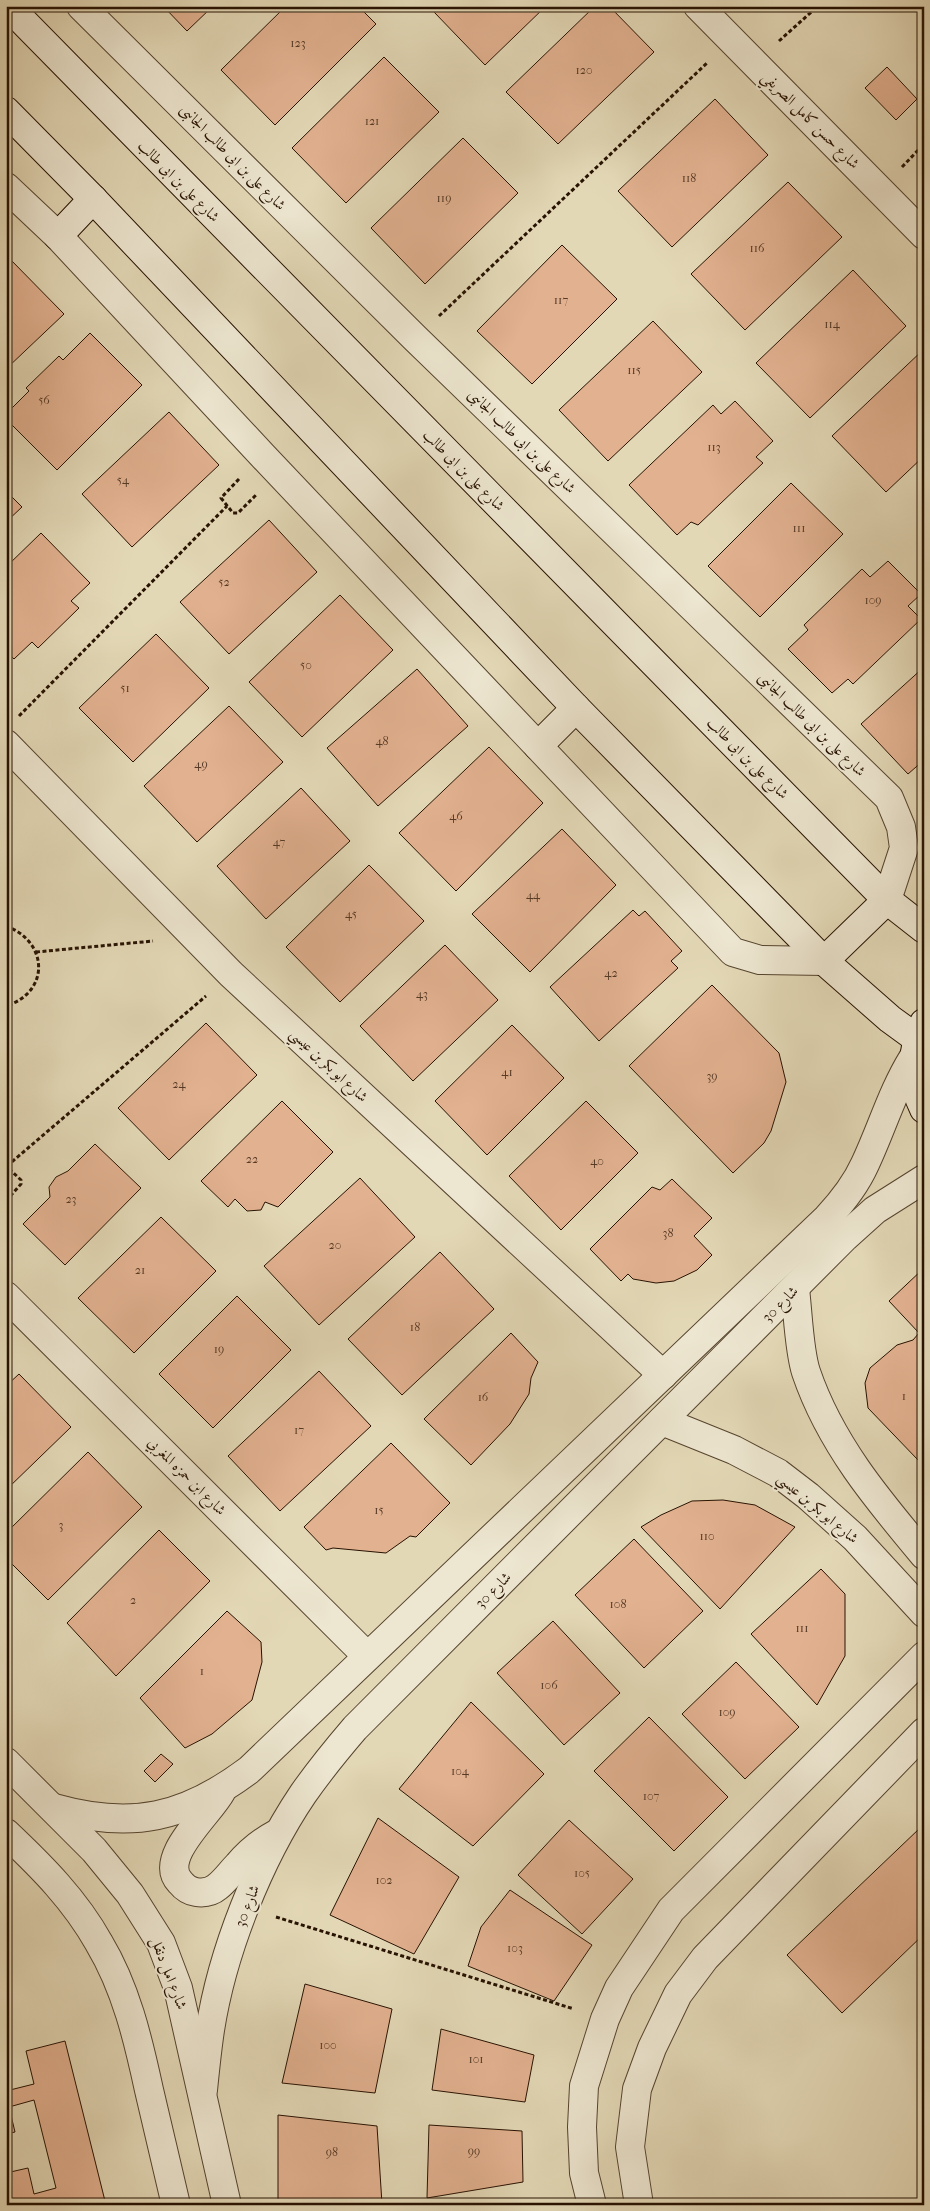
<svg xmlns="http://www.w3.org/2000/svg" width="930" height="2211" viewBox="0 0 930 2211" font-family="'IM FELL French Canon',Amiri,serif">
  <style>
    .building { fill: #e2b190; stroke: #271202 }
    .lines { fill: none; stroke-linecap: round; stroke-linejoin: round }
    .minor-casing { stroke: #56442f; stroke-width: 30 }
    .tertiary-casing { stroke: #56442f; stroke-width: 30 }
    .secondary-casing { stroke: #271202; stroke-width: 30 }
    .path { stroke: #271202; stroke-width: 3; stroke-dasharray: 4 2.5; stroke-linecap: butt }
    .minor { stroke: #ede6d0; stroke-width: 28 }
    .tertiary { stroke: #ede6d0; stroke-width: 28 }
    .secondary { stroke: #ede6d0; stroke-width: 28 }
    .labels { text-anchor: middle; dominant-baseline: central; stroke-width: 4; stroke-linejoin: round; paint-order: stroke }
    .number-label { font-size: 12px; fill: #563a26 }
    .street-label { font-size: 15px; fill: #271202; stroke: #ede6d0 }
  </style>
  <rect width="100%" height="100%" fill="#e3d8b6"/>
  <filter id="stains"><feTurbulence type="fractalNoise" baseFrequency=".004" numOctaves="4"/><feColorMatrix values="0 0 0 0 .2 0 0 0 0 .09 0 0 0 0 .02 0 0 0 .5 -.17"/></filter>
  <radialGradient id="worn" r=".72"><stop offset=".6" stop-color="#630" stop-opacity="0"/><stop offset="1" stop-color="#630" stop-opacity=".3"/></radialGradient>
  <g class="building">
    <path d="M163 6H213L187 31Z"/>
    <path d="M286 6H358L376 24 275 125 221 70Z"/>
    <path d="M440 6H546L485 65 434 12Z"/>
    <path d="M595 6H609L654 52 558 144 506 92Z"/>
    <path d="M384 57 439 112 346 203 292 148Z"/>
    <path d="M887 67 917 99 896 120 865 88Z"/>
    <path d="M715 99 768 155 672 247 618 191Z"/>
    <path d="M463 138 518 193 425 284 371 228Z"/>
    <path d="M788 182 842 237 745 330 691 274Z"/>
    <path d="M562 245 617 299 532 384 477 331Z"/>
    <path d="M8 257 64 314 6 369V258Z"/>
    <path d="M853 270 906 326 810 418 756 363Z"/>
    <path d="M653 321 702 372 608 461 559 410Z"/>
    <path d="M90 333 142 385 57 470 6 419V414L29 391 26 388 59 356 63 360Z"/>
    <path d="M924 349V456L886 492 832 436Z"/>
    <path d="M735 401 773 441 756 457 763 463 698 525 691 522 677 535 629 485 713 405 721 414Z"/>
    <path d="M169 412 219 465 132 547 82 494Z"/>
    <path d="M791 483 843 534 760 617 708 566Z"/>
    <path d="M6 491 22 507 6 522Z"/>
    <path d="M269 520 317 572 229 654 180 602Z"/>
    <path d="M41 533 90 583 71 601 79 608 38 648 32 642 14 659 6 651V567Z"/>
    <path d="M888 561 921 594 908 606 921 619 853 684 848 679 832 693 788 649 808 630 804 625 862 569 870 577Z"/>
    <path d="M340 595 393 650 302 737 249 682Z"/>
    <path d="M156 634 209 688 133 762 79 708Z"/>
    <path d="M924 667V760L908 774 861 724Z"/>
    <path d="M417 669 468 726 378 806 327 748Z"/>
    <path d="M229 706 283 762 197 842 144 786Z"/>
    <path d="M489 747 543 803 456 891 399 833Z"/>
    <path d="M301 788 350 841 266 919 217 866Z"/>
    <path d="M562 829 616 885 530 972 472 914Z"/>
    <path d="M369 865 424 921 340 1002 286 947Z"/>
    <path d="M633 910 639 916 645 911 682 951 671 961 678 968 599 1041 550 987Z"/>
    <path d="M445 945 498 1000 413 1081 360 1026Z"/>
    <path d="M712 985 779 1053 786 1082 771 1131 764 1143 733 1173 629 1066Z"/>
    <path d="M206 1023 257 1075 169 1160 118 1108Z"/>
    <path d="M512 1025 564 1078 487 1155 435 1101Z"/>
    <path d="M282 1101 333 1152 278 1207 265 1202 261 1210 247 1211 235 1199 228 1207 201 1181Z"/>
    <path d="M586 1101 638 1153 561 1230 509 1176Z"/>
    <path d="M95 1144 141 1188 65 1265 23 1224 50 1197 49 1187 56 1177 68 1171Z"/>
    <path d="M360 1178 415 1237 319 1325 264 1266Z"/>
    <path d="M672 1179 712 1218 694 1236 712 1255 697 1270 674 1281 656 1283 633 1279 628 1274 621 1281 590 1249 652 1187 660 1190Z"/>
    <path d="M161 1217 216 1271 134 1353 78 1298Z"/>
    <path d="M440 1252 494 1309 402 1395 348 1339Z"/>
    <path d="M924 1268V1455L918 1460 868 1408 865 1383 870 1368 897 1345 913 1340 919 1333 889 1301Z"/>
    <path d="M237 1296 291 1350 213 1428 159 1374Z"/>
    <path d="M511 1333 538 1362 531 1378 529 1394 510 1424 471 1465 424 1419Z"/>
    <path d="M319 1371 371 1426 280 1511 228 1456Z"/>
    <path d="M19 1374 71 1427 6 1490V1386Z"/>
    <path d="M391 1443 450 1503 416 1537 410 1536 386 1553 333 1548 326 1550 304 1527Z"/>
    <path d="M88 1452 142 1507 48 1600 6 1558V1533Z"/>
    <path d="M723 1500 755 1505 795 1527 720 1609 641 1527 661 1515 692 1501Z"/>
    <path d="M159 1530 210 1581 116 1676 67 1623Z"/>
    <path d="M634 1539 703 1611 644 1668 575 1595Z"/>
    <path d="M821 1569 845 1594V1656L817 1705 751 1634Z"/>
    <path d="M227 1611 261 1642 262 1662 252 1700 212 1734 185 1748 140 1698Z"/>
    <path d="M553 1621 620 1693 564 1745 497 1673Z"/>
    <path d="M736 1662 799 1727 745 1779 682 1714Z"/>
    <path d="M471 1702 544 1774 473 1846 399 1789Z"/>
    <path d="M649 1717 728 1797 674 1851 594 1771Z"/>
    <path d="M161 1754 173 1764 155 1782 144 1771Z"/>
    <path d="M378 1818 459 1877 414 1954 330 1915Z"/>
    <path d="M569 1820 633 1879 582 1934 518 1875Z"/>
    <path d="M920 1828 924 1832V1934L842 2013 787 1955Z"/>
    <path d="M510 1890 592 1945 554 2001 468 1966 481 1927Z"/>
    <path d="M305 1984 392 2009 375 2093 282 2083Z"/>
    <path d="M441 2029 534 2055 525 2102 432 2090Z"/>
    <path d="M65 2041 106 2205H6V2173L28 2168 34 2194 56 2188 34 2100 9 2107 15 2132 6 2134V2091L34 2084 26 2051Z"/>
    <path d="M278 2115 377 2126 382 2204 278 2205Z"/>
    <path d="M429 2125 522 2131 523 2182 427 2198Z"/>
  </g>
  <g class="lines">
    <defs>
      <g id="minor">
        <path d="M81 6 415 338 889 798 901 827 904 848 887 900"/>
        <path d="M698 6 924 235"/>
        <path d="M6 187 58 236 263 456 733 952 760 960 824 961"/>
        <path d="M6 744 231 974 663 1375"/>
        <path d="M795 1289C798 1313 799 1351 806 1372 830 1443 877 1499 924 1555"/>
        <path d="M6 1296 367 1656"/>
        <path d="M662 1421 734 1450 778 1473 808 1496 855 1538 924 1613"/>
        <path d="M221 1792C209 1814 157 1858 180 1882 184 1887 189 1891 196 1892 203 1893 211 1892 217 1887 225 1881 231 1872 238 1865 249 1852 261 1842 276 1834"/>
        <path d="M54 1808C132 1830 185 1818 249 1770L827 1218C842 1202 856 1184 865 1164 882 1128 892 1092 913 1058"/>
        <path d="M203 2090C205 2070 207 2050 210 2030 222 1952 259 1859 303 1794 319 1771 337 1749 355 1728L845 1237 875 1210 924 1179"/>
        <path d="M592 2205 584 2173 582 2127 584 2086 605 2019 619 1988 671 1910 924 1656"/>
        <path d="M639 2205 630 2147 637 2089 652 2048 678 1994 705 1958 924 1732"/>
      </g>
      <g id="tertiary">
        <path d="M6 1762 94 1850 130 1894 161 1943 178 1988 227 2205"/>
        <path d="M6 1833C42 1867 75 1900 99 1943 126 1988 138 2039 149 2090 158 2128 167 2166 176 2205"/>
      </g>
      <g id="secondary">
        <path d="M8 6 887 900 924 929"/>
        <path d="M6 111 93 199 576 708 824 961 890 1019 916 1038"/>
        <path d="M58 236 93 199"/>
        <path d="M538 746 576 708"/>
        <path d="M824 961 887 900"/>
        <path d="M924 1023C911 1050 910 1081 924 1109"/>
      </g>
    </defs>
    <use href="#minor" class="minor-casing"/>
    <use href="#tertiary" class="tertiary-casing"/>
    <use href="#secondary" class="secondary-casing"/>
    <g class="path">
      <path d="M779 41 818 6"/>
      <path d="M902 167 924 144"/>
      <path d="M439 316 707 63"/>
      <path d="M239 479 221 498 233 513H238L256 495"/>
      <path d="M19 716 227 506"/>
      <path d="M6 926C48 941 51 992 6 1006"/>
      <path d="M36 952 153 941"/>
      <path d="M7 1166 206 996"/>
      <path d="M6 1201 21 1184V1180L6 1166"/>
      <path d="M276 1917 574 2009"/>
    </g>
    <use href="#minor" class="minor"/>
    <use href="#tertiary" class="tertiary"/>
    <use href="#secondary" class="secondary"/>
  </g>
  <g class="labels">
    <g class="number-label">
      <text x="298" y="43">123</text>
      <text x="584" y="70">120</text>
      <text x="372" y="121">121</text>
      <text x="689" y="178">118</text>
      <text x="444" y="198">119</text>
      <text x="757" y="248">116</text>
      <text x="561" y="300">117</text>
      <text x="832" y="324">114</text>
      <text x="634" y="370">115</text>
      <text x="44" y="400">56</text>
      <text x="714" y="447">113</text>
      <text x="123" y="480">54</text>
      <text x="799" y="528">111</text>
      <text x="224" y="582">52</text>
      <text x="873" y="600">109</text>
      <text x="306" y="665">50</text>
      <text x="125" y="688">51</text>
      <text x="382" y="741">48</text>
      <text x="201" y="764">49</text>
      <text x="456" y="816">46</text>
      <text x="279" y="842">47</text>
      <text x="533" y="895">44</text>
      <text x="351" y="914">45</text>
      <text x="611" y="973">42</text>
      <text x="422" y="994">43</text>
      <text x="507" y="1072">41</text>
      <text x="712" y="1076">39</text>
      <text x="179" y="1084">24</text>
      <text x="252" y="1159">22</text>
      <text x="597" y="1161">40</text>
      <text x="71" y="1199">23</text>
      <text x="668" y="1233">38</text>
      <text x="335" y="1245">20</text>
      <text x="140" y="1270">21</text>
      <text x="415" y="1327">18</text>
      <text x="219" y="1349">19</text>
      <text x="904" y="1396">1</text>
      <text x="483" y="1397">16</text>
      <text x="299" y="1430">17</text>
      <text x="379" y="1510">15</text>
      <text x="61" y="1525">3</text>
      <text x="707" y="1536">110</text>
      <text x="133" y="1600">2</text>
      <text x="618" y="1604">108</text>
      <text x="802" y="1628">111</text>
      <text x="202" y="1671">1</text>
      <text x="549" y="1685">106</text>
      <text x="727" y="1712">109</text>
      <text x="460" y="1771">104</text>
      <text x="651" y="1796">107</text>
      <text x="582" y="1873">105</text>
      <text x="384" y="1880">102</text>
      <text x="515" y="1948">103</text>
      <text x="328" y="2045">100</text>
      <text x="476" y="2059">101</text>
      <text x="474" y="2151">99</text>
      <text x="332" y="2152">98</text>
    </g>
    <g class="street-label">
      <text transform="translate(811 120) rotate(45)">شارع حسن كامل الصريفي</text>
      <text transform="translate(233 157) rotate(45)">شارع على بن ابى طالب الجانبى</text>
      <text transform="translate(179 181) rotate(45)">شارع على بن ابى طالب</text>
      <text transform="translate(522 441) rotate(44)">شارع على بن ابى طالب الجانبى</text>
      <text transform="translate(464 470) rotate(45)">شارع على بن ابى طالب</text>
      <text transform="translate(812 724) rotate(44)">شارع على بن ابى طالب الجانبى</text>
      <text transform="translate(748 758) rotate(45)">شارع على بن ابى طالب</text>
      <text transform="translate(329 1065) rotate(43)">شارع ابو بكر بن عيسي</text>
      <text transform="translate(780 1304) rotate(-45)">شارع 30</text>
      <text transform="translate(187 1476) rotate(45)">شارع ابن حمزه المغربي</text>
      <text transform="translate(818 1508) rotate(40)">شارع ابو بكر بن عيسي</text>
      <text transform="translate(493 1590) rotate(-45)">شارع 30</text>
      <text transform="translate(247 1906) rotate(-69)">شارع 30</text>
      <text transform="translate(169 1973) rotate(69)">شارع امل دنقل</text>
    </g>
  </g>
  <rect width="930" height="2211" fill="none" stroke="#e3d8b6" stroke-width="25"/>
  <rect x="8" y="8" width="915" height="2196" fill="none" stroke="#271202" stroke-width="2.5"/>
  <rect x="12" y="12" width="905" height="2186" fill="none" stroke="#271202"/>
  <rect width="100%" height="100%" filter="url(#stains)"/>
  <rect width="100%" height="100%" fill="url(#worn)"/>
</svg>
